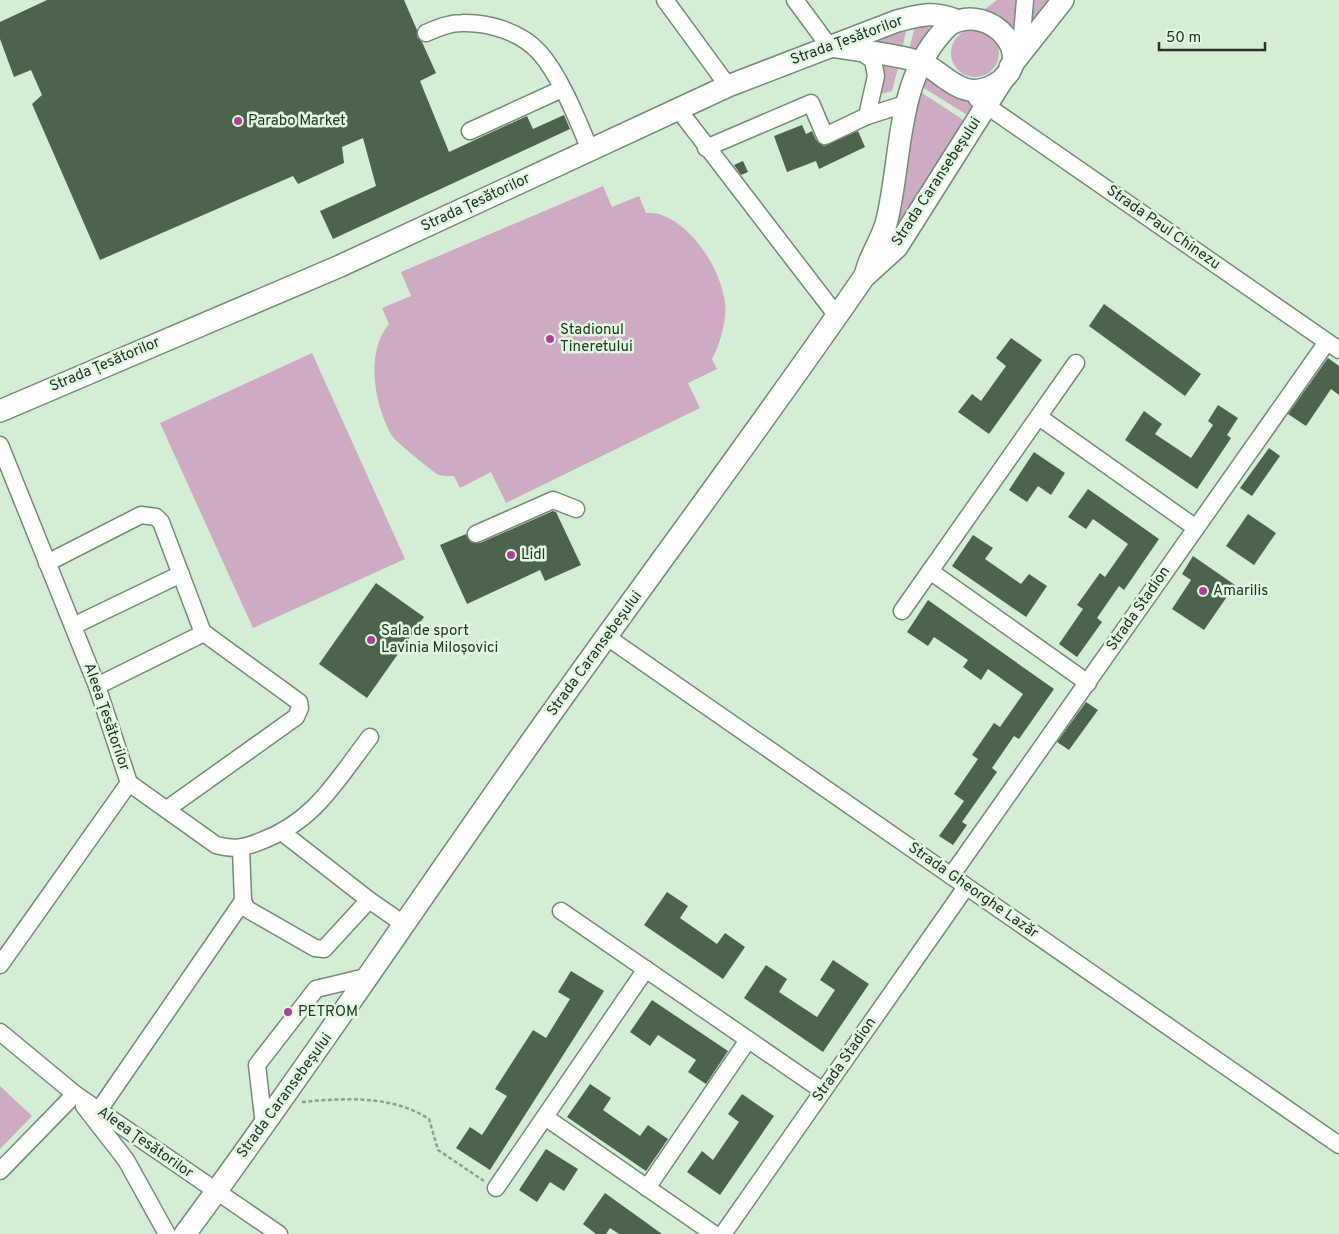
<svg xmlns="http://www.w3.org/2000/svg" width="1339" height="1234" viewBox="0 0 1339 1234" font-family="Overpass,sans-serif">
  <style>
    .green { fill: #cfabc3 }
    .building { fill: #4c634d }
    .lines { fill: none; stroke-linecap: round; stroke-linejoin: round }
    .minor-casing { stroke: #748c75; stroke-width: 19 }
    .major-casing { stroke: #748c75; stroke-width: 24 }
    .path { stroke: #8ca08d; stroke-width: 2.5; stroke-dasharray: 4 2.5; stroke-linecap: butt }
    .minor { stroke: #fff; stroke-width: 16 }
    .major { stroke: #fff; stroke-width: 21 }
    .poi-dot { fill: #b23e97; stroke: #e0fbe1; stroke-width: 2 }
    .labels { text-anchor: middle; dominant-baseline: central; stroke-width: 5; stroke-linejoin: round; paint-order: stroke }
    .street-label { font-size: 15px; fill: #283228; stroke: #e0fbe1 }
    .poi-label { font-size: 15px; fill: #283228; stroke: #e0fbe1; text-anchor: start }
  </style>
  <rect width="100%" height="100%" fill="#d3eed4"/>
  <g class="green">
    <path d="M997 0H1016L1014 25 1011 26 999 15 984 10Z"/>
    <path d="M1032 0H1053L1028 29Z"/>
    <path d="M931 21C931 30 918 46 915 56L908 55 915 25Z"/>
    <path d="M907 27 901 54 850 46Z"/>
    <circle cx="975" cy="53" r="24"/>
    <path d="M877 64 898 68 892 91 878 95Z"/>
    <path d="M922 78 938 81 977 106 972 118 919 85Z"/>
    <path d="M919 91 968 123 893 233Z"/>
    <path d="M603 186 612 207 639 196 646 213C651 213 657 213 662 215 694 227 721 270 725 303 727 321 720 344 712 359L717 369 688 383 700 408 506 503 491 472 460 488 454 476C450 476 443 476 439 475 434 473 394 440 392 436 374 405 365 352 389 324L382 308 411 296 401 272Z"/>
    <path d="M312 353 405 559 253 628 160 423Z"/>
    <path d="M0 1086 32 1116 0 1149Z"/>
  </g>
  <g class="building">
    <path d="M47 0H404L417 30V37L422 42 436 73 420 81 449 152 527 116 533 129 564 115 570 129 333 239 320 211 376 186 363 138 342 147 344 163 298 184 293 176 100 260 32 104 42 95 31 70 14 77 0 39V22Z"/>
    <path d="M802 125 806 134 812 131 816 140 824 146 858 131 865 147 819 169 816 161 787 172 774 136Z"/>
    <path d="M743 161 748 172 741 175 734 165Z"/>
    <path d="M1104 304 1201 374 1185 396 1089 326Z"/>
    <path d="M1011 338 1042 360 989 434 958 412 972 394 981 401 1006 366 996 358Z"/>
    <path d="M1328 358 1339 366V395L1331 389 1306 426 1288 414Z"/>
    <path d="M1218 405 1238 418 1227 435 1231 438 1197 489 1125 440 1144 411 1162 424 1155 434 1191 458 1213 425 1208 421Z"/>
    <path d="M1269 448 1280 456 1252 496 1240 488Z"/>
    <path d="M1034 452 1065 473 1051 495 1038 486 1027 502 1009 490Z"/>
    <path d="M1088 489 1159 539 1124 590 1119 586 1097 618 1102 622 1077 657 1059 644 1083 609 1077 605 1100 573 1105 577 1128 544 1093 519 1086 529 1068 517Z"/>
    <path d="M553 511 556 512 581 565 545 581 540 570 467 604 440 545 466 534 471 542 480 543Z"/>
    <path d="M1248 514 1276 533 1254 565 1226 546Z"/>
    <path d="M973 535 993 548 985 559 1021 584 1029 574 1047 586 1026 617 952 566Z"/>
    <path d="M1193 556 1235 585 1204 630 1172 609 1191 580 1182 574Z"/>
    <path d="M376 583 424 617 367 698 319 664Z"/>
    <path d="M928 600 1054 689 1019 739 1014 736 992 768 997 772 962 822 967 825 953 845 939 836 964 801 954 794 978 759 972 755 994 723 1000 727 1023 694 988 669 981 680 963 667 968 660 934 637 928 646 907 632Z"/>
    <path d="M1086 702 1098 710 1069 750 1057 742Z"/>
    <path d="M667 892 688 906 680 918 717 944 725 933 745 947 723 979 644 925Z"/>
    <path d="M833 960 869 984 823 1052 744 998 766 965 787 979 779 992 817 1017 835 990 820 980Z"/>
    <path d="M571 971 604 991 490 1170 456 1148 470 1127 482 1135 507 1096 495 1089 533 1030 546 1038 570 999 558 992Z"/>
    <path d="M652 1000 728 1051 706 1084 688 1072 696 1060 658 1035 650 1046 630 1032Z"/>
    <path d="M590 1084 611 1098 603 1110 640 1136 648 1125 668 1139 646 1171 567 1117Z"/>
    <path d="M742 1094 774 1116 720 1195 687 1172 702 1151 713 1160 739 1122 728 1114Z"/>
    <path d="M546 1149 578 1169 564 1191 550 1182 537 1202 519 1190Z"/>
    <path d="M605 1193 662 1234H619L610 1228 606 1234H596L583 1224Z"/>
  </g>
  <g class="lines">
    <defs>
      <g id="minor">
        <path d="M665 0 728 86"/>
        <path d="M795 0 829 46"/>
        <path d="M426 33C438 28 449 23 462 23 488 22 521 32 539 52 560 75 578 121 590 150"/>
        <path d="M861 52 873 60 876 76 867 116"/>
        <path d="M1014 54 1022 35 1025 0"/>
        <path d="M977 99 1339 350"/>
        <path d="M678 109 837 316"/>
        <path d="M470 131 562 89"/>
        <path d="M706 148 811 103 825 136 867 116 905 104"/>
        <path d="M1039 417 1196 528"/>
        <path d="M0 445 97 686 129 783 0 965"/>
        <path d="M476 534 553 500 576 509"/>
        <path d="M47 563 141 515 156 517 161 522 203 633"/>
        <path d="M930 571 1088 683"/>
        <path d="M902 611 1076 363"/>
        <path d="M73 626 181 574"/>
        <path d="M607 637 1339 1145"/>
        <path d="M97 686 204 633 299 702 300 708 296 717 167 809"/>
        <path d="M129 783 216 845C234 850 244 848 261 841 315 821 336 781 370 737"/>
        <path d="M283 833 369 900"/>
        <path d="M241 849 243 901 247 909 315 948 324 949 369 900 405 925"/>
        <path d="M951 876 1327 342"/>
        <path d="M561 911 823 1091"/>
        <path d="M0 1032 75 1094 279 1234"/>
        <path d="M84 1106 126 1160 167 1234"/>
        <path d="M99 1110 243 901"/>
        <path d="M545 1117 714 1234"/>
        <path d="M264 1125 257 1065 316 989 370 976"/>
        <path d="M0 1171 75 1094"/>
        <path d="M496 1188 646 969"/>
        <path d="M647 1188 748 1040"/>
        <path d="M723 1234 966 887"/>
      </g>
      <g id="major">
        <path d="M830 46C859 51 892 53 920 62 936 68 948 84 965 89 975 92 985 90 994 85 1042 60 991 0 949 25 895 77 903 153 887 220 883 238 871 253 866 272"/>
        <path d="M1010 67 1063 0"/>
        <path d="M0 411 340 266 728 86 897 21C921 15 932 11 956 20"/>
        <path d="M185 1234C304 1073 415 906 531 742 641 586 756 434 864 277L897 247 1005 76"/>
      </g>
    </defs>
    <use href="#minor" class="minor-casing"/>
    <use href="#major" class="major-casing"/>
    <path class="path" d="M302 1102C345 1098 392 1095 429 1119L438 1150 484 1181"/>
    <use href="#minor" class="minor"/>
    <use href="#major" class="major"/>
  </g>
  <g class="poi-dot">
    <circle cx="238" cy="121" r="5"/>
    <circle cx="550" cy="339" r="5"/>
    <circle cx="511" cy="555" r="5"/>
    <circle cx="1203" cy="591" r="5"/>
    <circle cx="371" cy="640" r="5"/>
    <circle cx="288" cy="1012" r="5"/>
  </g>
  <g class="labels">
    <g class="street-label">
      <text transform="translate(847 41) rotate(-20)">Strada Țesătorilor</text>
      <text transform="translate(937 182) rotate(-57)">Strada Caransebeșului</text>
      <text transform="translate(476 203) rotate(-25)">Strada Țesătorilor</text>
      <text transform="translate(1163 228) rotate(35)">Strada Paul Chinezu</text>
      <text transform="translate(105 365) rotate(-23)">Strada Țesătorilor</text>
      <text transform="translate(1139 609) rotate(-55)">Strada Stadion</text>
      <text transform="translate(595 654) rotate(-54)">Strada Caransebeșului</text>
      <text transform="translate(106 717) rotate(71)">Aleea Țesătorilor</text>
      <text transform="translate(973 891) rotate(35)">Strada Gheorghe Lazăr</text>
      <text transform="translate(845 1060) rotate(-55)">Strada Stadion</text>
      <text transform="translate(285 1096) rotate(-54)">Strada Caransebeșului</text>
      <text transform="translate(145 1143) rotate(35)">Aleea Țesătorilor</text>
    </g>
    <g class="poi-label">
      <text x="248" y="121">Parabo Market</text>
      <text x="560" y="330">Stadionul<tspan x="560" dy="17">Tineretului</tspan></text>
      <text x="521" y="555">Lidl</text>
      <text x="1213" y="591">Amarilis</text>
      <text x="381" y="631">Sala de sport<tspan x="381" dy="17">Lavinia Miloșovici</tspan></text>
      <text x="298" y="1012">PETROM</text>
    </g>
  </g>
  <path d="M1159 42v8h106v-8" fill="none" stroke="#283228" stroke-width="2.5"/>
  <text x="1166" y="42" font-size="15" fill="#283228" stroke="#e0fbe1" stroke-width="4" paint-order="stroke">50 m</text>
</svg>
